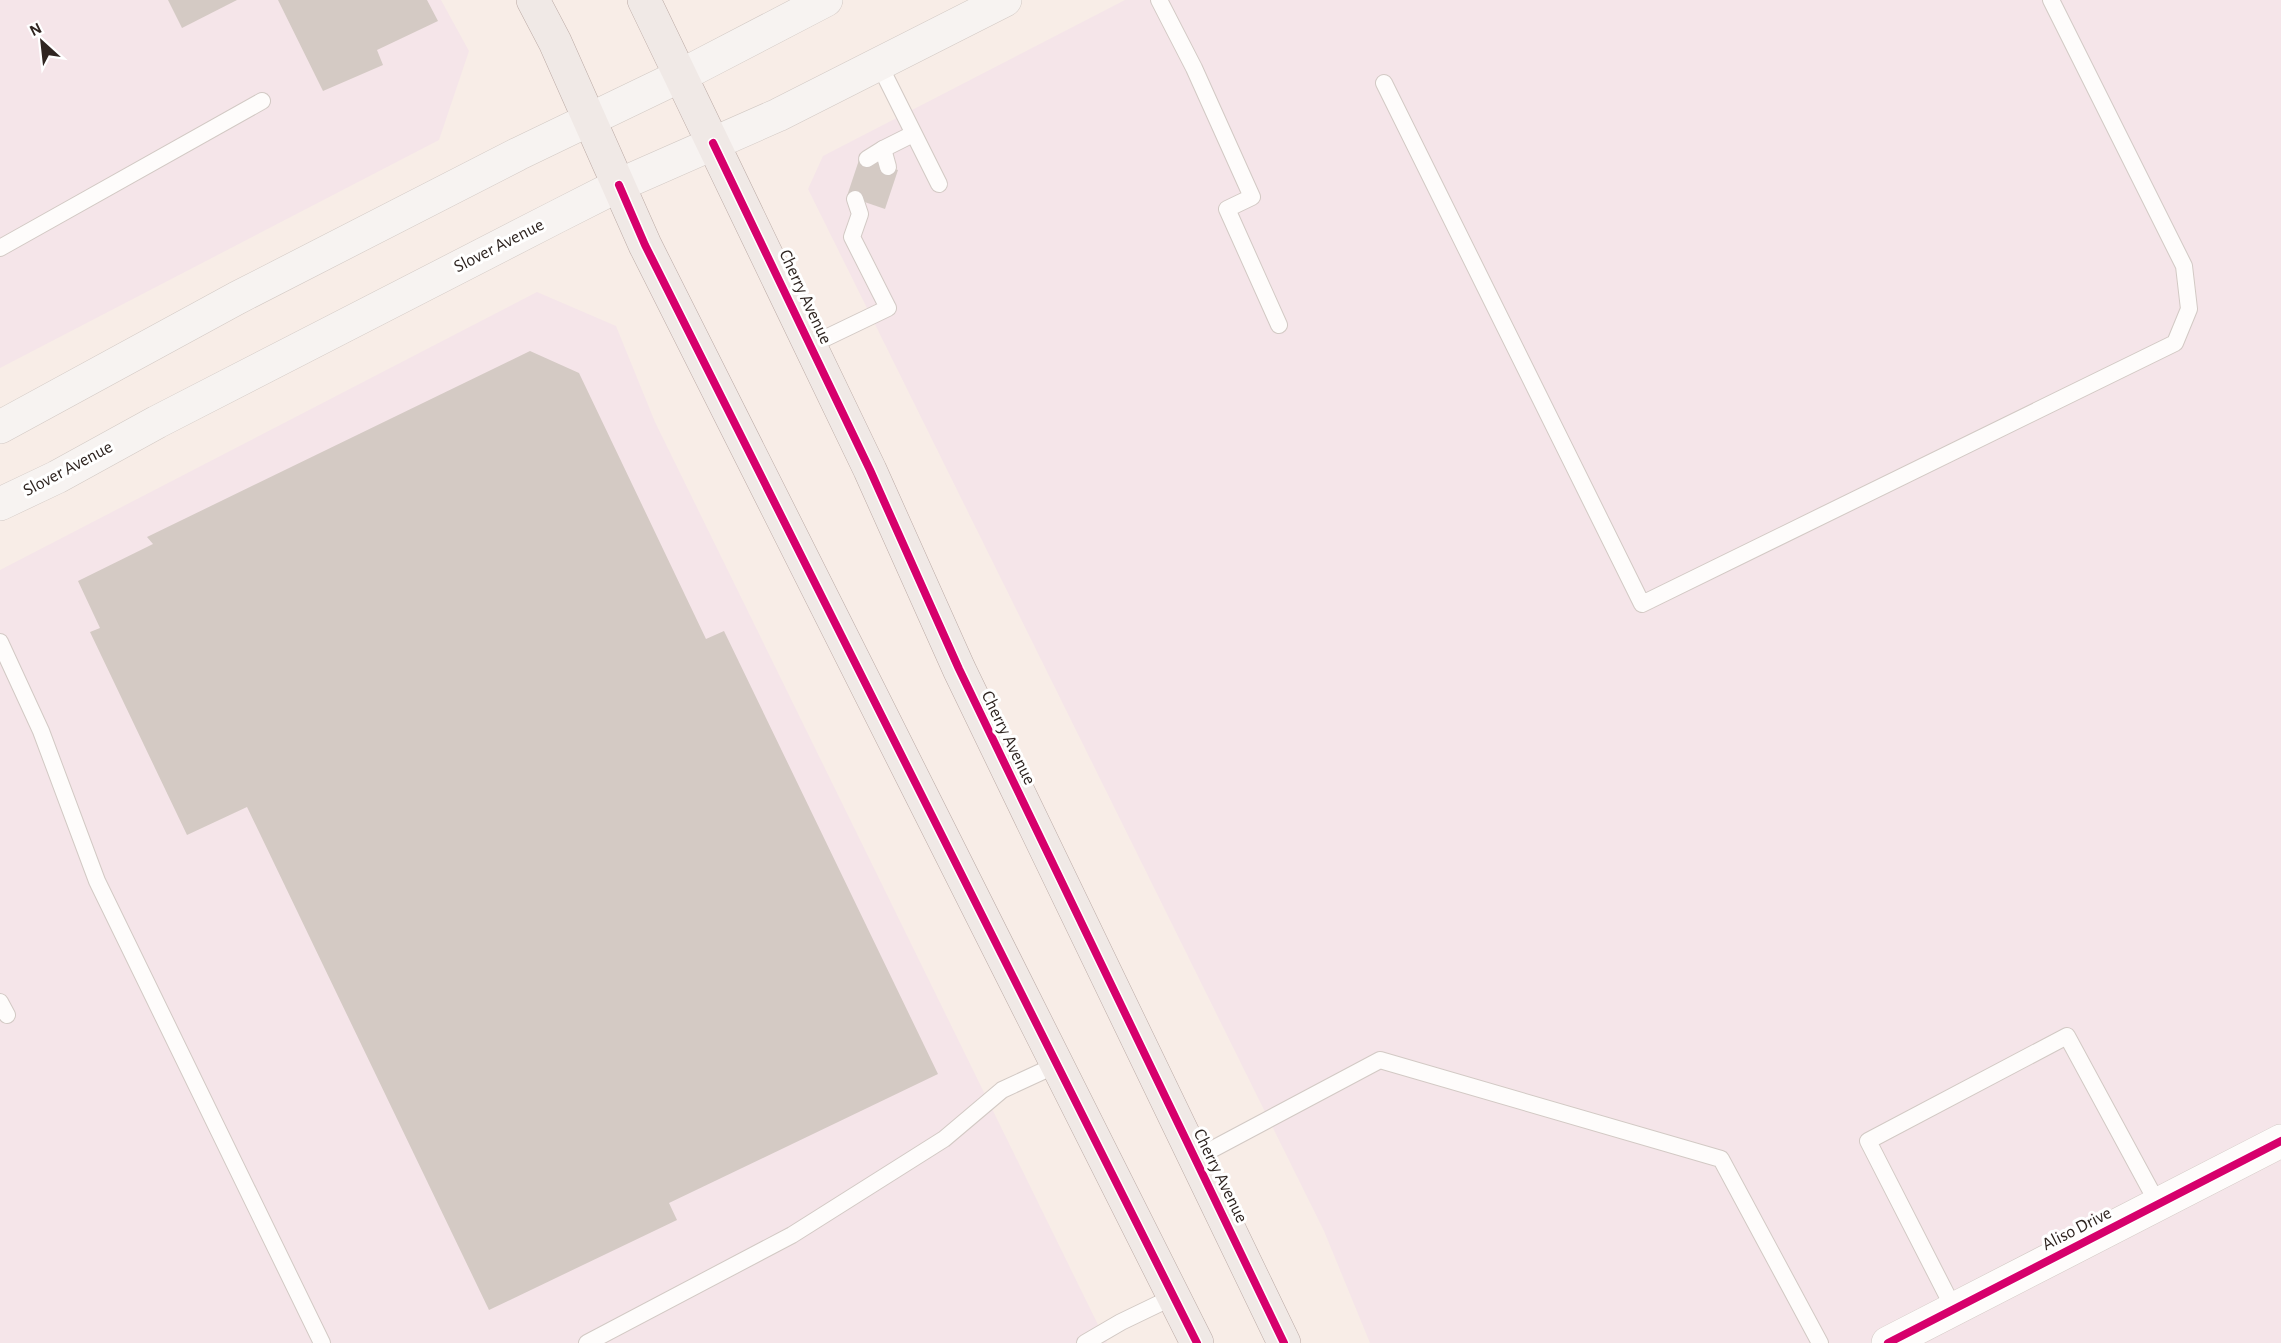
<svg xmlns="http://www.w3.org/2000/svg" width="2281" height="1343" viewBox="0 0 2281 1343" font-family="'Alegreya Sans',sans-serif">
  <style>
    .industrial { fill: #f5e5e9 }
    .building { fill: #d4cac4 }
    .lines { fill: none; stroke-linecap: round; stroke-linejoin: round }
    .lane-casing { stroke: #d2c9c4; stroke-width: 18 }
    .street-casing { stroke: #d2c9c4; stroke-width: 34 }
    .secondary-casing { stroke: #d2c9c4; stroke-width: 34 }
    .primary-casing { stroke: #bbaaa5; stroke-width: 34 }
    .lane { stroke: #fefcfb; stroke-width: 16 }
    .street { stroke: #fefcfb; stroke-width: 33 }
    .secondary { stroke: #f7f3f1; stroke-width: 33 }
    .primary { stroke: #f0e9e6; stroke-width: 33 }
    .cycleway-casing { stroke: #fff; stroke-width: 11 }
    .cycleway { stroke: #d6006c; stroke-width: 8 }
    .labels { text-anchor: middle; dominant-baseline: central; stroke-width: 6; stroke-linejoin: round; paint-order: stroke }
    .street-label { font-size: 18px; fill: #2f2521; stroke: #fff }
  </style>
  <rect width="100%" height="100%" fill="#f8ede7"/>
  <g class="industrial">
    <path d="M0 0H441L469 51 439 140 0 368Z"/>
    <path d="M1125 0H2281V1343H1370L1324 1231 808 189 823 156Z"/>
    <path d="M537 292 616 326 655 422 1107 1343H0V570Z"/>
  </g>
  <g class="building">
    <path d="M168 0H237L182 28Z"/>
    <path d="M278 0H427L438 21 377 50 383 65 323 91Z"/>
    <path d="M860 157 898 170 885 209 847 196Z"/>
    <path d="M530 351 579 373 706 639 724 631 938 1074 669 1203 677 1220 489 1310 247 807 187 835 90 632 100 628 78 581 153 544 147 537Z"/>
  </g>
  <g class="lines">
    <defs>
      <g id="lane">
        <path d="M1159 0 1194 68 1252 197 1227 209 1279 325"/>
        <path d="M879 64 939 184"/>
        <path d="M1384 83 1642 604 2175 343 2189 309 2184 266 2051 0"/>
        <path d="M883 149 913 134"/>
        <path d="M867 159 883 149 888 167"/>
        <path d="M0 248 262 101"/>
        <path d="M811 345 888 308 852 237 860 214 855 199"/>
        <path d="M0 642 41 731 97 881 322 1343"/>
        <path d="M0 1002 7 1015"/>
        <path d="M1194 1159 1380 1060 1721 1159 1820 1343"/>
        <path d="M1954 1309 1868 1141 2067 1036 2158 1204"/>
        <path d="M587 1343 792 1235 944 1139 1002 1090 1056 1065"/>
        <path d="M1085 1343 1121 1322 1175 1296"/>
      </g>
      <path id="street" d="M1888 1343 2281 1141"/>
      <g id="secondary">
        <path d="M0 427 237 298 518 154 680 76 826 0"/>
        <path d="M0 504 57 477 157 422 556 217 619 185 778 115 1005 0"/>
      </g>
      <g id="primary">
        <path d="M533 0 555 42 645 245 1197 1343"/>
        <path d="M644 0 870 470 959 669 1284 1343"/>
      </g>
    </defs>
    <use href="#lane" class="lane-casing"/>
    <use href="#street" class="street-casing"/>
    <use href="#secondary" class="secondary-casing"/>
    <use href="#primary" class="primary-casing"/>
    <use href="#lane" class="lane"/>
    <use href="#street" class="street"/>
    <use href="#secondary" class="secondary"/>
    <use href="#primary" class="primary"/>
    <defs>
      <g id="cycleway">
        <path d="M713 143 870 470 959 669 1284 1343"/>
        <path d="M619 185 645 245 1197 1343"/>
        <path d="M1888 1343 2281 1141"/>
      </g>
    </defs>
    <use href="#cycleway" class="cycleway-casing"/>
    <use href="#cycleway" class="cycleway"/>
  </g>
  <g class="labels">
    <g class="street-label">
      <text transform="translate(499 246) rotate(-27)">Slover Avenue</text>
      <text transform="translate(805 297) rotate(65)">Cherry Avenue</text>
      <text transform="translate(68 469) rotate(-28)">Slover Avenue</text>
      <text transform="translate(1008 738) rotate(64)">Cherry Avenue</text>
      <text transform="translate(1220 1176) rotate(64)">Cherry Avenue</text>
      <text transform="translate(2077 1229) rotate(-27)">Aliso Drive</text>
    </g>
  </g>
  <g transform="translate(42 42) rotate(333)" stroke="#ffffff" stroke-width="4.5" paint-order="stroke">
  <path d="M0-4.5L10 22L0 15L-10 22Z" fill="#2f2521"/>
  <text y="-9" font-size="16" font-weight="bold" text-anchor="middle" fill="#2f2521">N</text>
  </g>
</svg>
